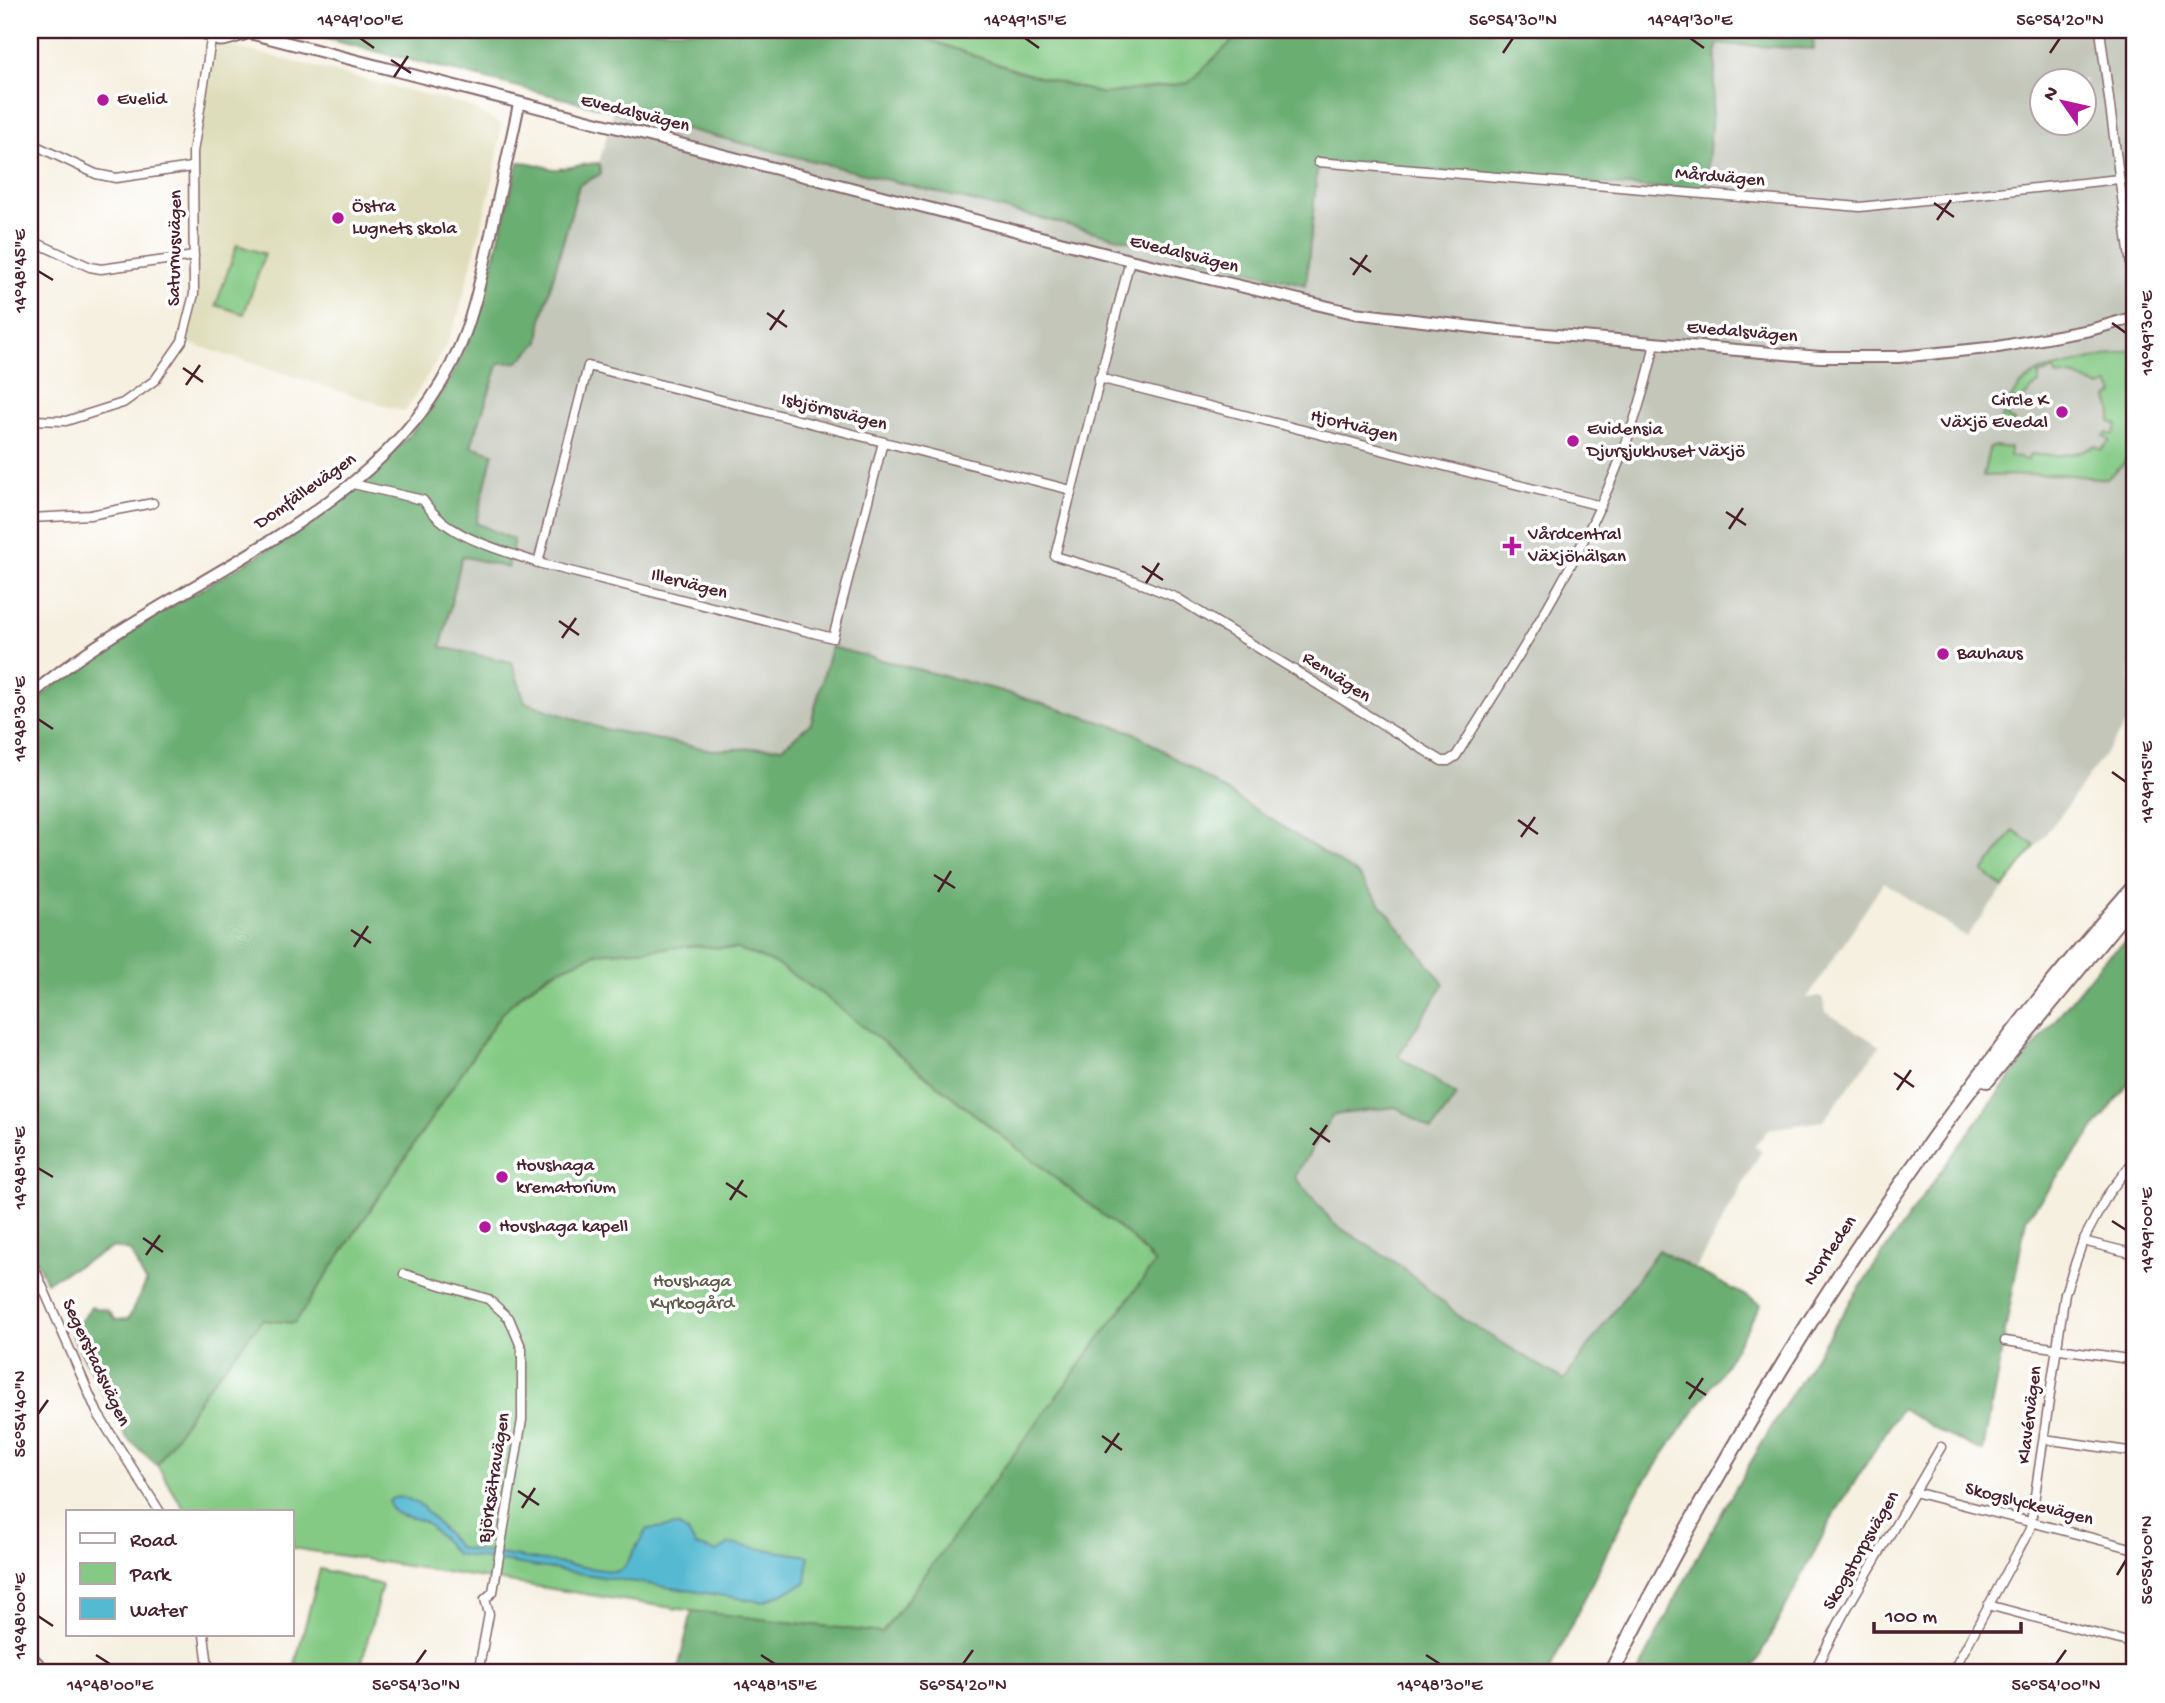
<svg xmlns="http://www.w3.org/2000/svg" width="2165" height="1703" viewBox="0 0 2165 1703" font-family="'Gochi Hand',sans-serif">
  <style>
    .built { fill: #deddbb }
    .industrial { fill: #c3c6b9; fill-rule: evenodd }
    .green { fill: #84ca85; stroke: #677458; stroke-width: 2 }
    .forest { fill: #6bae72; stroke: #5a664e; stroke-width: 2 }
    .water { fill: #54bad1; stroke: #4f6c7e; stroke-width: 2 }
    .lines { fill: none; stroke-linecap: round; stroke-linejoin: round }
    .street-casing { stroke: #86686b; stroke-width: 11 }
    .secondary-casing { stroke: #86686b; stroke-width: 14 }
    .highway-casing { stroke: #86686b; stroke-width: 18 }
    .street { stroke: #fff; stroke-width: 8 }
    .secondary { stroke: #fff; stroke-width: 10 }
    .highway { stroke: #fff; stroke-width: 14 }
    .ticks { fill: none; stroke: #4a1f2b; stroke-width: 2.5 }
    .poi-dot { fill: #b5179e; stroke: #fff; stroke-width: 2.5 }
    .labels { text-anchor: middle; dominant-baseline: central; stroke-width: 7; stroke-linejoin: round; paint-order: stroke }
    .poi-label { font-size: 19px; fill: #4a1f2b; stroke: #fff; text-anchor: start }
    .street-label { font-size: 19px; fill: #4a1f2b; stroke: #fff }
    .park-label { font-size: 19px; fill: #5e5b4a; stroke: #fff }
    .neatline { fill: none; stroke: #4a1f2b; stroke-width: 2.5 }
    .ticks-label { font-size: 18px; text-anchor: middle; fill: #4a1f2b }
  </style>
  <rect width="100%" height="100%" fill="#fff"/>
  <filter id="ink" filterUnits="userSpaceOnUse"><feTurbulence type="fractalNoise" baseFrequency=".0143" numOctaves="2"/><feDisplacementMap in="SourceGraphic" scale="14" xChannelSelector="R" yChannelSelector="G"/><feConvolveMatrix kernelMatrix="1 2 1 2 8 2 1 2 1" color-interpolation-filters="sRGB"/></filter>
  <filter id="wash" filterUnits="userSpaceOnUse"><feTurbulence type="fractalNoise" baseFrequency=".00686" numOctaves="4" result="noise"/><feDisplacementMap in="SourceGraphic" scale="28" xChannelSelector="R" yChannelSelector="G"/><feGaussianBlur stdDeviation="1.57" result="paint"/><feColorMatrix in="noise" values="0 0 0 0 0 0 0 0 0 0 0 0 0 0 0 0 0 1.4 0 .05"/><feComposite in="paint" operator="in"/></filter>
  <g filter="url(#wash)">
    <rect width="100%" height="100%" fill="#f6f0e1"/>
    <path class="built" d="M215 42 463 104 501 124 495 172 459 312 447 344 405 412 182 341 191 314 192 167Z"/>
    <path class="industrial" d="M1812 30H2135V447L2129 720 2066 808 1966 937 1884 882 1807 998 1822 997 1826 1012 1880 1046 1823 1121 1769 1129 1754 1147 1762 1150 1696 1268 1658 1250 1564 1380 1462 1319 1402 1267 1334 1224 1295 1177 1333 1115 1397 1107V1056L1133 732 998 690 831 647 811 723 784 747 712 750 600 728 525 702 440 647 462 555 508 568 476 523 492 453 471 446 499 363 539 342 542 317 579 185 601 174 599 163 613 112 1306 285 1318 162 1706 191 1717 44 1813 49ZM2042 80H2084V122H2042Z"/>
    <g class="green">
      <path d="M901 30H1244L1188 83 1103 94 1021 72Z"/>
      <path d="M237 245 265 254 244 314 216 305Z"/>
      <path d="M2135 349V447L2123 464 2107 479 2060 474 1983 476 1989 449 1994 446 2010 448V456L2028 460 2030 454C2052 457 2075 456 2095 446L2101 450 2110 441 2104 436 2107 433 2114 435 2117 425 2110 422 2112 413 2108 398 2114 394 2109 384 2100 387 2073 375 2057 377 2054 370 2039 375V383L2019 402 2011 400 2007 418 2014 421 2011 429 2000 428V423C2009 399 2017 383 2041 371Z"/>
      <path d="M2014 830 2035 846 2004 888 1983 872Z"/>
      <path d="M695 946 738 949 774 963 822 994 1133 1239 1155 1263 882 1633 692 1611 292 1548V1512H186L157 1465 206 1389 262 1320 293 1323 298 1318 501 1014C528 987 560 964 597 953 624 946 666 948 695 946Z"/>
      <path d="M320 1569 382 1585 359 1673H332L295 1664Z"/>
    </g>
    <g class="forest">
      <path d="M291 30H836L847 33 855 30H901L1021 72 1103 94 1188 83 1244 30H1812L1814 49 1717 44 1706 192 1318 162 1306 285Z"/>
      <path d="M519 162C532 162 540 166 553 169 561 170 587 163 599 163L601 174 579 185 542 317 539 342 518 362 499 363 471 446 493 453 476 523 514 540 508 568 462 556 441 647 512 662 525 702 600 728 712 750 783 747 811 723 831 647 998 690 1133 732 1357 874 1444 984 1398 1056 1457 1095 1432 1130 1396 1107 1333 1115 1295 1177 1334 1224 1402 1267 1462 1319 1564 1380 1658 1250 1761 1304 1720 1374 1634 1497 1548 1673H677L692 1611 882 1633 1155 1263 1133 1239 822 994 774 963 738 949 695 946 598 953 548 974 521 994 501 1014 298 1318 294 1323 262 1320 206 1389 157 1465 127 1438 71 1334 91 1307 107 1310 116 1320 128 1319 146 1283 130 1251 114 1247 46 1282 30 1246V706C165 583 369 536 457 365 488 303 499 228 519 162Z"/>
      <path d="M2135 933V1075L2026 1219 1983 1451 1944 1434 1901 1408 1832 1518 1751 1673H1638C1762 1417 1921 1183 2101 963Z"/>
    </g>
    <path class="water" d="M404 1497 422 1506 459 1548 616 1572 624 1568 647 1529 678 1526 688 1533 696 1546 717 1552 730 1544 809 1556 806 1583 763 1602 456 1554C446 1544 436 1530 424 1522 412 1515 390 1519 389 1501L393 1498Z"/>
  </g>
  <g filter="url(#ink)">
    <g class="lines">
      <defs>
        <g id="street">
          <path d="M2100 30 2135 297"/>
          <path d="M30 143 96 174 116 178 192 167"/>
          <path d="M1318 162 1860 207 2119 179"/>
          <path d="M30 240 90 267 101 269 194 256"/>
          <path d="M1130 260 1055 556 1125 577 1177 598 1442 761H1448L1456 756C1538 625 1624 496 1655 343"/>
          <path d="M1099 378 1601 506"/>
          <path d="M30 420 66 421 123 403 155 380 182 341 194 294 193 152 211 40"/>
          <path d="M883 442 833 638 538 563 588 366 1071 490"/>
          <path d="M353 484 423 500C447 538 497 548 538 563"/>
          <path d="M30 518 90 515 153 503"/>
          <path d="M2083 1241 2135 1254"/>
          <path d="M30 1258 98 1414 160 1512"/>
          <path d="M404 1274 488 1299 509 1318 522 1349V1420L493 1592 485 1599 489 1614 478 1673"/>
          <path d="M2005 1341 2135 1360"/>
          <path d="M2044 1439 2135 1452"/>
          <path d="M1914 1492 2135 1549"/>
          <path d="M1988 1605 2135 1644"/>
          <path d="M204 1635 209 1673"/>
          <path d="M1813 1673 1843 1615 1941 1447"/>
          <path d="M1952 1673 2030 1529 2065 1293 2083 1241 2108 1194 2135 1159"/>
        </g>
        <g id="secondary">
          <path d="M203 30C217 47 225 40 245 34"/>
          <path d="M238 30 1130 260 1354 313 1499 330 1820 357H1899L1998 347 2090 330 2135 317"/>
          <path d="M30 696C164 579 387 520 460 346 475 310 482 272 491 234 500 190 510 147 519 104"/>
          <path d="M30 1656 47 1673"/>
        </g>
        <g id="highway">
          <path d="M1987 1080 2134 901"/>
          <path d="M1611 1673C1757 1387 1922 1128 2135 886"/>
        </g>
      </defs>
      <use href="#street" class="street-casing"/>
      <use href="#secondary" class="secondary-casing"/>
      <use href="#highway" class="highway-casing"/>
      <use href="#street" class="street"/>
      <use href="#secondary" class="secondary"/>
      <use href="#highway" class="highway"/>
    </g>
  </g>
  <path class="ticks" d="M360 38 374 48M1025 38 1039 48M1690 38 1704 48M1503 53 1513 38M2050 53 2060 38M391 60 411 73M394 77 408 56M1934 203 1954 217M1937 220 1951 200M1350 258 1371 272M38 271 53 280M1353 275 1367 255M767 313 787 327M2112 323 2126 333M770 330 784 310M183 368 203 382M186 385 200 365M1726 512 1746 525M1729 529 1743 508M1142 566 1163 580M1146 583 1159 563M559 621 579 635M562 638 576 618M38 719 53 729M2112 772 2126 782M1518 820 1538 834M1521 837 1535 817M934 875 955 888M938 892 951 871M351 930 371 943M354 947 368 926M1894 1073 1914 1087M1897 1090 1911 1070M1310 1128 1330 1142M1313 1145 1327 1125M38 1168 53 1177M726 1183 747 1197M730 1200 743 1180M2112 1221 2126 1230M143 1238 163 1252M146 1255 160 1235M1686 1382 1706 1395M1689 1399 1703 1378M38 1414 48 1400M1102 1436 1122 1450M1105 1453 1119 1433M518 1491 539 1505M522 1508 535 1488M2117 1575 2126 1560M38 1616 53 1626M96 1655 110 1664M761 1655 775 1664M1426 1655 1440 1664M416 1664 426 1650M963 1664 973 1650M2056 1664 2066 1650"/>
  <g class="poi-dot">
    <circle cx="103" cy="100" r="7"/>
    <circle cx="338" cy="218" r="7"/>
    <circle cx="2062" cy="412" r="7"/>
    <circle cx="1573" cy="441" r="7"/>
    <path d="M1508.5 535.5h7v7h7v7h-7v7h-7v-7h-7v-7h7z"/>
    <circle cx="1943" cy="654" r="7"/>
    <circle cx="502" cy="1177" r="7"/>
    <circle cx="485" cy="1227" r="7"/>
  </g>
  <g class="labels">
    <g class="poi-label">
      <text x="117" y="100">Evelid</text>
      <text x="352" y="207">Östra<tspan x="352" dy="22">Lugnets skola</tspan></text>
      <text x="2048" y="401" text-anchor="end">Circle K<tspan x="2048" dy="22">Växjö Evedal</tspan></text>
      <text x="1587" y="430">Evidensia<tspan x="1587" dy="22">Djursjukhuset Växjö</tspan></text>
      <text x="1528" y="535">Vårdcentral<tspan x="1528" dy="22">Växjöhälsan</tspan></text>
      <text x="1957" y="654">Bauhaus</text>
      <text x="516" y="1166">Hovshaga<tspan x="516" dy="22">krematorium</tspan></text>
      <text x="499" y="1227">Hovshaga kapell</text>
    </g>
    <g class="street-label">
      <text transform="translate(635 114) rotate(14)">Evedalsvägen</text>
      <text transform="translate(1720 178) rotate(5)">Mårdvägen</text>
      <text transform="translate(176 248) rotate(-89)">Saturnusvägen</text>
      <text transform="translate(1184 255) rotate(14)">Evedalsvägen</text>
      <text transform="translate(1742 333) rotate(5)">Evedalsvägen</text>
      <text transform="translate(834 413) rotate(14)">Isbjörnsvägen</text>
      <text transform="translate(1354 427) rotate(14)">Hjortvägen</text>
      <text transform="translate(306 492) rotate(-35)">Domfällevägen</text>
      <text transform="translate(689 585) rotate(14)">Illervägen</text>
      <text transform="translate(1336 678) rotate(33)">Renvägen</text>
      <text transform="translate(1831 1251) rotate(-56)">Norrleden</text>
      <text transform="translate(95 1363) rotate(65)">Segerstadsvägen</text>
      <text transform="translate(2031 1415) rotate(-83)">Klavérvägen</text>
      <text transform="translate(495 1478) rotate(-81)">Björksätravägen</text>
      <text transform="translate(2029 1505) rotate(14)">Skogslyckevägen</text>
      <text transform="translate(1862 1551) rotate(-60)">Skogstorpsvägen</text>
    </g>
    <g class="park-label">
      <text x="692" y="1282">Hovshaga<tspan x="692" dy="22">Kyrkogård</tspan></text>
    </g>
  </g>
  <rect width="2165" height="1703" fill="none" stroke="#fff" stroke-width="77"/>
  <rect x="66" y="1510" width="228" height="126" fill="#ffffff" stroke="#b7a5aa" stroke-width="2"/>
  <rect x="80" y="1533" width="35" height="10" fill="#ffffff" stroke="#b7a5aa" stroke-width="2"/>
  <text x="130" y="1546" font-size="21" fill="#4a1f2b">Road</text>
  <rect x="80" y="1563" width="35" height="21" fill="#84ca85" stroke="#b7a5aa" stroke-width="2"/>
  <text x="130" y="1580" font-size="21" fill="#4a1f2b">Park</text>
  <rect x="80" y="1598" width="35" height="21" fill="#54bad1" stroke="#b7a5aa" stroke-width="2"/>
  <text x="130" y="1616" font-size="21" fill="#4a1f2b">Water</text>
  <g transform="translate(2063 102) rotate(304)"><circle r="33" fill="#ffffff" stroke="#b7a5aa" stroke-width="2"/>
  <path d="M0-5L12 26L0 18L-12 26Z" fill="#b5179e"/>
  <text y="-10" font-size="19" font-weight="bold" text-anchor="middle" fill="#4a1f2b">N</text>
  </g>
  <path d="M1874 1622v10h147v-10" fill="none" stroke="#4a1f2b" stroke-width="3.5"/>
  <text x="1885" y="1622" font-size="21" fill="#4a1f2b" stroke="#ffffff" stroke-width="5" paint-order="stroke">100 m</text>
  <rect x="38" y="38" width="2088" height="1626" class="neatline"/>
  <g class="ticks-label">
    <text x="360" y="25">14°49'00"E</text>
    <text x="1025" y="25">14°49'15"E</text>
    <text x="1513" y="25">56°54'30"N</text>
    <text x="1690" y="25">14°49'30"E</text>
    <text x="2060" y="25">56°54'20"N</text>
    <text transform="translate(19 271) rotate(-90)" y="6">14°48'45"E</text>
    <text transform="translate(2146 333) rotate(-90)" y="6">14°49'30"E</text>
    <text transform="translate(19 719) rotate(-90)" y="6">14°48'30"E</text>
    <text transform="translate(2146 782) rotate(-90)" y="6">14°49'15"E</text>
    <text transform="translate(19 1168) rotate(-90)" y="6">14°48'15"E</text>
    <text transform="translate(2146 1230) rotate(-90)" y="6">14°49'00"E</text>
    <text transform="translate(19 1414) rotate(-90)" y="6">56°54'40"N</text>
    <text transform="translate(2146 1560) rotate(-90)" y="6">56°54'00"N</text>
    <text transform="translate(19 1616) rotate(-90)" y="6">14°48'00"E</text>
    <text x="110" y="1690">14°48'00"E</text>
    <text x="416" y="1690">56°54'30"N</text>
    <text x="775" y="1690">14°48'15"E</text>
    <text x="963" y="1690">56°54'20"N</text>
    <text x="1440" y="1690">14°48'30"E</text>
    <text x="2056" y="1690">56°54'00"N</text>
  </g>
</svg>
